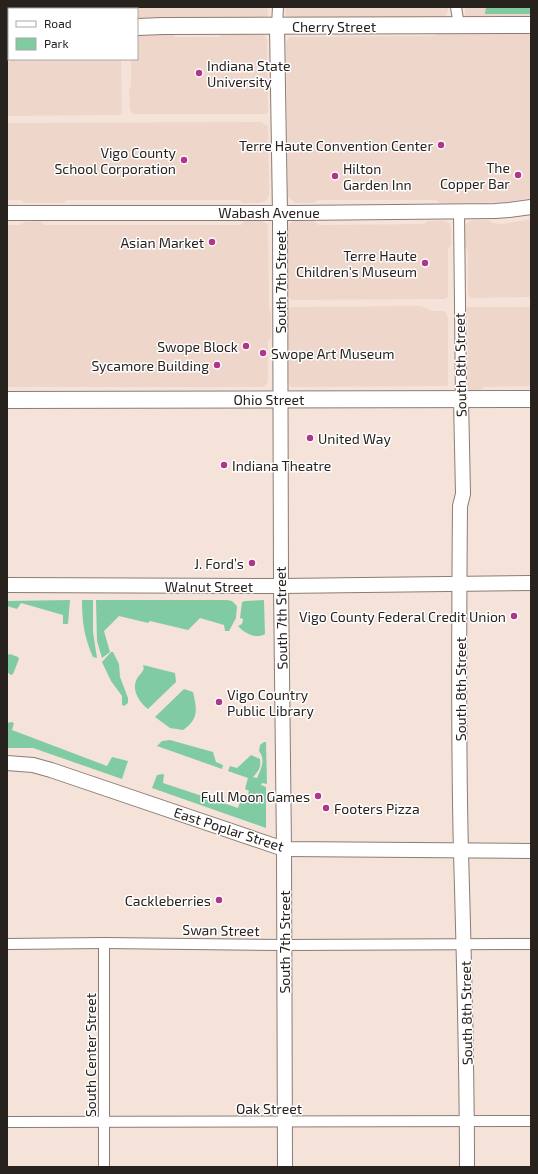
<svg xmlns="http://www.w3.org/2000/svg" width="538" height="1174" viewBox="0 0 538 1174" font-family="'Exo 2',sans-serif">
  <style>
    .built { fill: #efd6ca }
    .green { fill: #81cba3 }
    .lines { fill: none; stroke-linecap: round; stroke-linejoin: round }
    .street-casing { stroke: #8c7c74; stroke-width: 12 }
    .secondary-casing { stroke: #8c7c74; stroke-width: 16 }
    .primary-casing { stroke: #8c7c74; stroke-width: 18 }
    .street { stroke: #fff; stroke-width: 10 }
    .secondary { stroke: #fff; stroke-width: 14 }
    .primary { stroke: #fff; stroke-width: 16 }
    .poi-dot { fill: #b03689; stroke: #fff; stroke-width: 1.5 }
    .labels { text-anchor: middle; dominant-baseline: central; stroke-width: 3; stroke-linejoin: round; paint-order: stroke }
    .street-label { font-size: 14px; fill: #28221f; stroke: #fff }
    .poi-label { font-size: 14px; fill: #28221f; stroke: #fff; text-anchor: end }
  </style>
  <rect width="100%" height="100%" fill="#f5e3da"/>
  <g class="built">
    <path d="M7 7H268V15L266 18 263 19 137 20V9H9V20H7Z"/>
    <path d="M285 7H448V11L444 18H288L286 16Z"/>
    <path d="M465 7H531V18H466L465 16Z"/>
    <path d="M531 31V198L507 202 440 203 436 200H318L313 203H296L290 199 288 196 286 42 290 37 435 36 440 32Z"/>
    <path d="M137 32H169L176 37H219L226 32H261L264 34 267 40 268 112 266 114H134L130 110 129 89 131 87V59H137Z"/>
    <path d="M7 38H9V59H121L122 114 120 115 7 116Z"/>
    <path d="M261 122 268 126 269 194 268 198 265 201 260 203H243L240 200H67L63 203H25L21 200H7V123Z"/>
    <path d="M531 219V297L472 298 469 296 468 293V250L464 246 465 225 470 221 473 220H489L492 223 502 224Z"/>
    <path d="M40 221 44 225H241L244 221H261L267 224 268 226 269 310 271 312V337L268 341V380L267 384 262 387H7V225H20L25 222Z"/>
    <path d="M296 221H313L319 225 424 224 428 221H445L449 223 451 227V245L448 249V297L444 299 291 300 288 296V226L291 222Z"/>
    <path d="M421 306 432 311H443L446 313 448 318V385L447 386 292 387 289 385 288 341 285 336 287 309 292 307Z"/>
    <path d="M468 307H531V386L485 387 480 391H471L466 388 464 366 468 361V317L464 313V310Z"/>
  </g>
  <g class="green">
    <path d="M486 7H531V14H485Z"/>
    <path d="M70 600 68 624H63V615L21 603 17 609 7 606V601Z"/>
    <path d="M82 600H93V632L97 658 93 657C84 637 82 621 82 600Z"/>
    <path d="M96 600H227L232 601 237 606 236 618 229 631H225L224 625 200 618 188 630 150 621 148 623 119 616 104 631 110 652 102 658 97 641Z"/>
    <path d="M264 600 265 634C256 639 245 634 238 626L242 624 243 619 240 618 242 602 245 601Z"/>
    <path d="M111 652H113L119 664 120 677 128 698V703L124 706 122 705V696L111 681 102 662Z"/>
    <path d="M10 654 18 657 19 659 13 674 11 675 7 672V655Z"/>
    <path d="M143 665 175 673 176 682 148 709C140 703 132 691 136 681 138 674 146 672 143 665Z"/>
    <path d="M184 689 193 692C197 709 199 719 183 730L170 728 155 717Z"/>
    <path d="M11 722 14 723 12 730 107 766 112 757 128 761 122 779 33 748H7V723Z"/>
    <path d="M170 740 213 752 216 762 223 765 222 769 157 746 162 741Z"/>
    <path d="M264 742H266L267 784 262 783 261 785 266 787V828L152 788 157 775 163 774 164 775 163 783 238 808 240 802H245L249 791 245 789 248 778 228 771 230 766 237 768 251 755 260 759C261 768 259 770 253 777L257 778C261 769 266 760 259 751L260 745Z"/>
  </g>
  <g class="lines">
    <defs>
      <g id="street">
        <path d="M456 7 459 26"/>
        <path d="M277 26 278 7"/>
        <path d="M459 211 461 399"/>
        <path d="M104 943V1167"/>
        <path d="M7 944 104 943 284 945 531 944"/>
        <path d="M7 1122 531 1121"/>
      </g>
      <g id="secondary">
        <path d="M277 26 280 213 281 586 284 849 285 1167"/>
        <path d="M7 213H294L495 211 509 210 531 207"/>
        <path d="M461 399 463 494 460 506C459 621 458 736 461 852 464 957 467 1062 467 1167"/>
        <path d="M7 585 281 586 531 583"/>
        <path d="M7 763 33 765 51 770 284 849 531 851"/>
      </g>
      <g id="primary">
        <path d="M137 27 163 26 531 25"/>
        <path d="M7 29H9"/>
        <path d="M7 400 531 399"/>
      </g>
    </defs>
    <use href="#street" class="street-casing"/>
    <use href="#secondary" class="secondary-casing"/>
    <use href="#primary" class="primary-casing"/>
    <use href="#street" class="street"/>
    <use href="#secondary" class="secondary"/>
    <use href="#primary" class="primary"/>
  </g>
  <g class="poi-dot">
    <circle cx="199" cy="73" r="4"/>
    <circle cx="441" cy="145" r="4"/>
    <circle cx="184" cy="160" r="4"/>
    <circle cx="518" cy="175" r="4"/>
    <circle cx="335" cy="176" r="4"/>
    <circle cx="212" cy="242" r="4"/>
    <circle cx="425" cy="263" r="4"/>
    <circle cx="246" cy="346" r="4"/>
    <circle cx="263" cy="353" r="4"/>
    <circle cx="217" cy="365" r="4"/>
    <circle cx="310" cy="438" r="4"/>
    <circle cx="224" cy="465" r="4"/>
    <circle cx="252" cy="563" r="4"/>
    <circle cx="514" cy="616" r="4"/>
    <circle cx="219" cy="702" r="4"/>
    <circle cx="318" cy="796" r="4"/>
    <circle cx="326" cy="808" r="4"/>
    <circle cx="219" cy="900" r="4"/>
  </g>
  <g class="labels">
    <g class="street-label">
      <text x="334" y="26">Cherry Street</text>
      <text x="269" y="212">Wabash Avenue</text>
      <text transform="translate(280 282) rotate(-90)">South 7th Street</text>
      <text transform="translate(460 365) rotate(-91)">South 8th Street</text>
      <text x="269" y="399">Ohio Street</text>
      <text x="209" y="586">Walnut Street</text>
      <text transform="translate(281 618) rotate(-91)">South 7th Street</text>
      <text transform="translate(460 689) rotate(-90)">South 8th Street</text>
      <text transform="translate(229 829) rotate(18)">East Poplar Street</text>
      <text transform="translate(221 930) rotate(1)">Swan Street</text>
      <text transform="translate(284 942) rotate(-90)">South 7th Street</text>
      <text transform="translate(466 1013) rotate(-91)">South 8th Street</text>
      <text transform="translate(90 1055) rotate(-90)">South Center Street</text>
      <text x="269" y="1108">Oak Street</text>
    </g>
    <g class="poi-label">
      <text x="207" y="65" text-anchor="start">Indiana State<tspan x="207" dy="16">University</tspan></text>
      <text x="433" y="145">Terre Haute Convention Center</text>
      <text x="176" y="152">Vigo County<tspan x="176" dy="16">School Corporation</tspan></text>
      <text x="510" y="167">The<tspan x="510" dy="16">Copper Bar</tspan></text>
      <text x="343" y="168" text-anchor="start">Hilton<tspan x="343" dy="16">Garden Inn</tspan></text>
      <text x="204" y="242">Asian Market</text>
      <text x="417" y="255">Terre Haute<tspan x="417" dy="16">Children's Museum</tspan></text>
      <text x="238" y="346">Swope Block</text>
      <text x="271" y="353" text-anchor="start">Swope Art Museum</text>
      <text x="209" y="365">Sycamore Building</text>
      <text x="318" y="438" text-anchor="start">United Way</text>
      <text x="232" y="465" text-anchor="start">Indiana Theatre</text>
      <text x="244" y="563">J. Ford’s</text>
      <text x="506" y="616">Vigo County Federal Credit Union</text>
      <text x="227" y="694" text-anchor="start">Vigo Country<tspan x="227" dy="16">Public Library</tspan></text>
      <text x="310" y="796">Full Moon Games</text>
      <text x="334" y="808" text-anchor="start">Footers Pizza</text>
      <text x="211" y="900">Cackleberries</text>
    </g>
  </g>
  <rect width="538" height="1174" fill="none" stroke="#28221f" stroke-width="16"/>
  <rect x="8" y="8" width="130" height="52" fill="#ffffff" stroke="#a9a7a5"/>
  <rect x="16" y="21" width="20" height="6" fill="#ffffff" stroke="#a9a7a5"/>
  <text x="44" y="28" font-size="12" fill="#28221f">Road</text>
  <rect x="16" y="38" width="20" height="12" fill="#81cba3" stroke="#a9a7a5"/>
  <text x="44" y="48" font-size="12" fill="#28221f">Park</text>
</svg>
